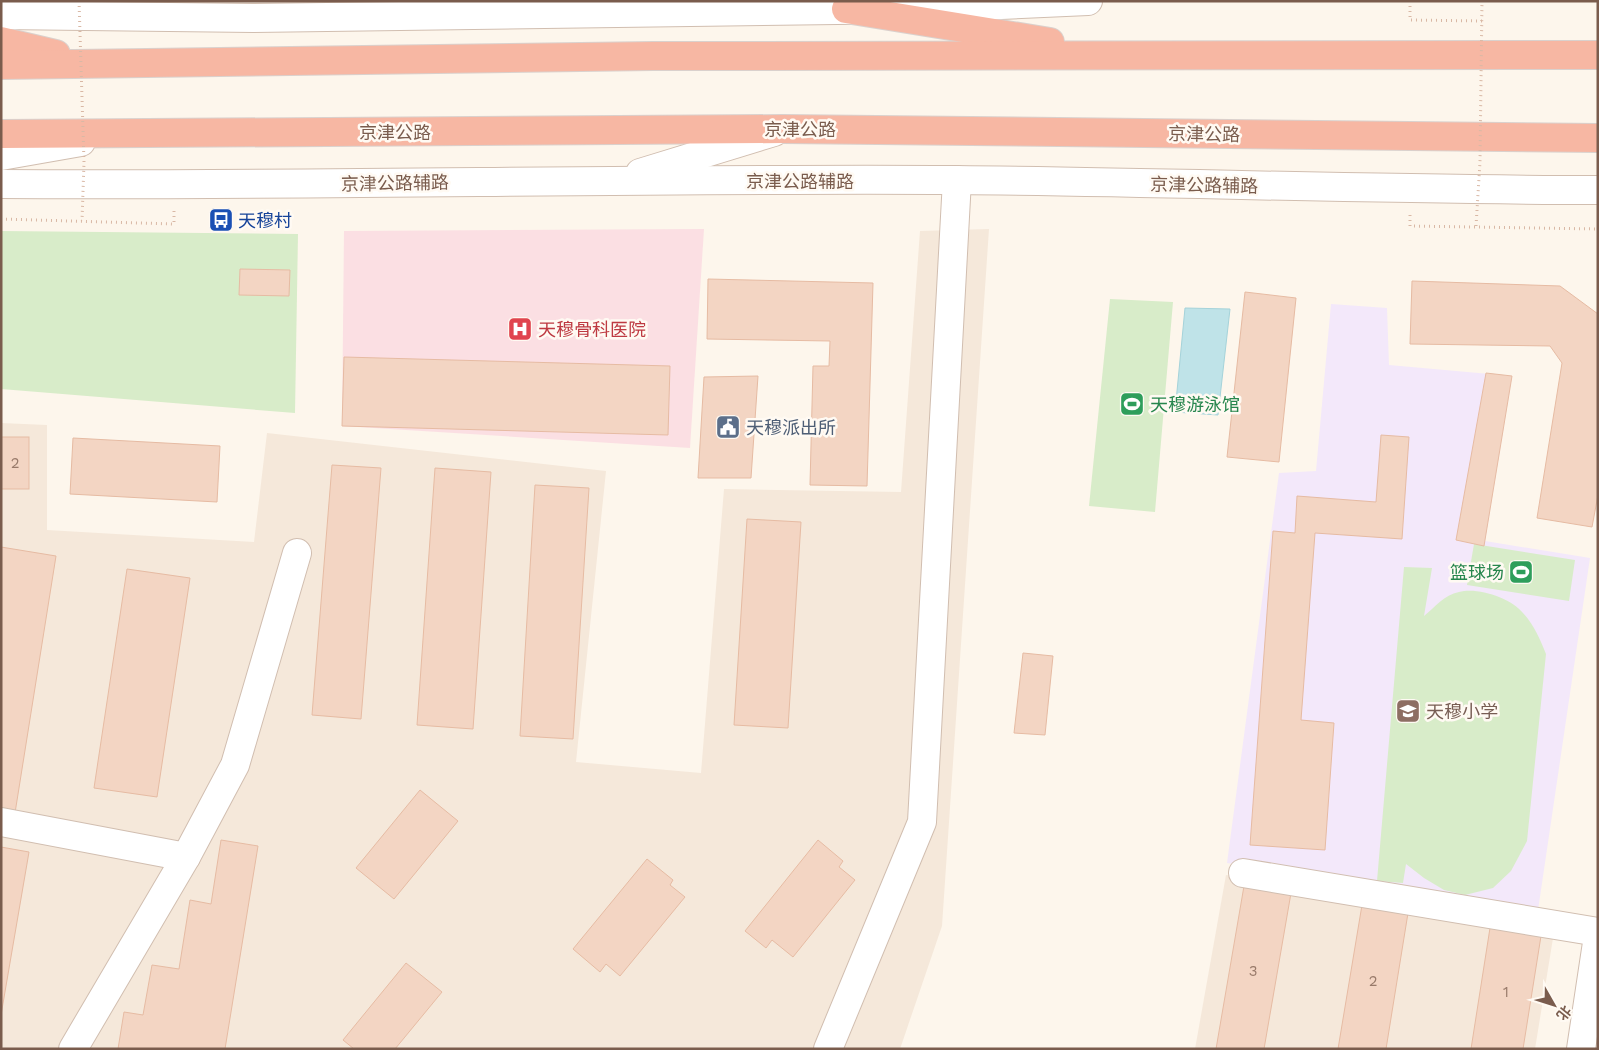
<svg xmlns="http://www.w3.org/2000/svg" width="1599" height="1050" viewBox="0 0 1599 1050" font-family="'Work Sans','Noto Sans SC',sans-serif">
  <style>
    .residential { fill: #f5e8da }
    .education { fill: #f3e8fa }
    .medical { fill: #fbdfe3 }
    .green { fill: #d8ecc9 }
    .water { fill: #bfe3e8; stroke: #a5d3da }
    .building { fill: #f3d5c3; stroke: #e6bba3 }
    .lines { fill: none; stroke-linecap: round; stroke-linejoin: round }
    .minor-casing { stroke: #d1beb0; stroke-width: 30 }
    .highway-casing { stroke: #dad1cd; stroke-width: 30 }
    .path { stroke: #d9b8a5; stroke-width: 3; stroke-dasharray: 1 4; stroke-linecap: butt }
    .minor { stroke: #fff; stroke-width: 28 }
    .highway { stroke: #f7b7a3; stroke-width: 28 }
    .path-bridge { stroke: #d9b8a5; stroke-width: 3; stroke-dasharray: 1 4; stroke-linecap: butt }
    .labels { text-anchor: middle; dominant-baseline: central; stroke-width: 5; stroke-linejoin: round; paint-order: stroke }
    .number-label { font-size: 15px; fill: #987a6a }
    .street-label { font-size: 18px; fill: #7a5c4d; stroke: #fffaf3 }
    .transit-label { font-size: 18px; fill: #164399; stroke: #fffaf3; text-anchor: start }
    .health-label { font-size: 18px; fill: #be3a42; stroke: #fffaf3; text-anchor: start }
    .leisure-label { font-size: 18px; fill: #27864d; stroke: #fffaf3; text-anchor: start }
    .service-label { font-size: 18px; fill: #4e5e75; stroke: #fffaf3; text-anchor: start }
    .education-label { font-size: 18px; fill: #785e54; stroke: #fffaf3; text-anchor: start }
  </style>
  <rect width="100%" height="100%" fill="#fdf6ec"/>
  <g class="residential">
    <path d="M989 229 942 926 900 1049H1V423L47 425V530L254 542 267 433 606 471 576 762 701 773 724 489 901 492 920 231Z"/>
    <path d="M1226 875 1554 932 1535 1049H1195Z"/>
  </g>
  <path class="education" d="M1331 304 1387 308 1389 365 1512 376 1485 541 1590 558 1537 917 1227 863 1279 473 1316 471Z"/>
  <path class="medical" d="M704 229 690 448 342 426 344 231Z"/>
  <g class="green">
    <path d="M1 231 298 234 295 413 1 389Z"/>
    <path d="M1110 299 1173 302 1155 512 1089 506Z"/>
    <path d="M1474 544 1575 560 1569 601 1467 585Z"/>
    <path d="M1404 567 1432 568 1424 616C1435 607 1444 595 1459 592 1478 587 1511 598 1523 613 1534 625 1540 639 1546 654L1527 841 1511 871 1493 888 1465 895 1444 890 1424 878 1406 864 1403 883 1377 881Z"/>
  </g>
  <path class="water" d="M1185 308 1230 309 1218 415 1175 412Z"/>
  <g class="building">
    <path d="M240 269 290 270 289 296 239 295Z"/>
    <path d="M708 279 873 283 867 486 810 485 813 366H829L830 341 707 339Z"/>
    <path d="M1412 281 1560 286 1598 314V495L1592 527 1537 518 1562 363 1550 346 1410 344Z"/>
    <path d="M1245 292 1296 298 1279 462 1227 457Z"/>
    <path d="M344 357 670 366 668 435 342 426Z"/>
    <path d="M1486 373 1512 376 1484 546 1456 540Z"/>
    <path d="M758 376 751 478H698L704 377Z"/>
    <path d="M1381 435 1409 437 1402 539 1315 533 1301 720 1334 723 1325 850 1250 845 1273 531 1295 533 1297 496 1376 502Z"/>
    <rect x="1" y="437" width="28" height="52"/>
    <path d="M73 438 220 446 217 502 70 494Z"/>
    <path d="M332 465 381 468 361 719 312 715Z"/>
    <path d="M435 468 491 472 473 729 417 725Z"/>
    <path d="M535 485 589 488 573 739 520 736Z"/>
    <path d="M747 519 801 522 788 728 734 725Z"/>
    <path d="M1 547 56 556 15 813 1 811Z"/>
    <path d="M127 569 190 578 157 797 94 788Z"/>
    <path d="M1023 653 1053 656 1045 735 1014 733Z"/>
    <path d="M420 790 458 821 394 899 356 868Z"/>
    <path d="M221 840 258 846 225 1049H118L124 1012 143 1015 152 965 179 969 190 900 211 904Z"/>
    <path d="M818 840 843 861 839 867 855 880 793 957 772 940 766 948 745 931Z"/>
    <path d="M1 847 29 852 1 1015Z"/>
    <path d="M647 859 673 880 670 885 685 897 620 976 606 964 600 972 573 949Z"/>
    <path d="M1244 886 1291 893 1264 1049H1216Z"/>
    <path d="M1362 905 1408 913 1386 1049H1338Z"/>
    <path d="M1490 928 1541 936 1523 1049H1471Z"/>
    <path d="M406 963 442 992 395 1049H354L343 1040Z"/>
  </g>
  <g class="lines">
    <defs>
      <g id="minor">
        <path d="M1 15 253 18 913 9 1088 1"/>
        <path d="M1 156 81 142"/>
        <path d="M640 173 774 132"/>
        <path d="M1 184C320 186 638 178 956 180 1170 182 1384 190 1598 190"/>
        <path d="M1 822 186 857"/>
        <path d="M1243 873 1598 932"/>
        <path d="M73 1049 186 857 235 765 297 553"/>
        <path d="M828 1049 922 822 957 180"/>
        <path d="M1581 1049 1598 936"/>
      </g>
      <g id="highway">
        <path d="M846 9 1050 42"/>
        <path d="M1 41 56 54"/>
        <path d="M1 65 653 56 1598 55"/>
        <path d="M1 134 783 129 1598 138"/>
      </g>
    </defs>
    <use href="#minor" class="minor-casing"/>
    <use href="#highway" class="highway-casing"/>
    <g class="path">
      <path d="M1410 1V20L1482 21"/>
      <path d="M1410 215V226L1598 229"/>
      <path d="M1 219 174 224V211"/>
    </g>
    <use href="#minor" class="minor"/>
    <use href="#highway" class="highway"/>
    <g class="path-bridge">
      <path d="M79 1 84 162 82 221"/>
      <path d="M1476 226 1480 162 1482 1"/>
    </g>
  </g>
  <defs>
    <symbol id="bus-square" viewBox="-11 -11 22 22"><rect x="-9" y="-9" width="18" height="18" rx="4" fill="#1a4fb4" stroke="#fffaf3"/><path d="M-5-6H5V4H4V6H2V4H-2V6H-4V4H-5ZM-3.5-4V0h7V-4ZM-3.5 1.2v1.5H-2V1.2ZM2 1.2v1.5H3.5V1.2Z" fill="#fff"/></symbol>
    <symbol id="hospital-square" viewBox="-11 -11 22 22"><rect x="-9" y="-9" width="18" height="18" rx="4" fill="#e0444e" stroke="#fffaf3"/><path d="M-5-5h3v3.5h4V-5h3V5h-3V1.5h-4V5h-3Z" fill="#fff"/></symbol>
    <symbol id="stadium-square" viewBox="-11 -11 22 22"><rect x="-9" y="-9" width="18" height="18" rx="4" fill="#2e9e5b" stroke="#fffaf3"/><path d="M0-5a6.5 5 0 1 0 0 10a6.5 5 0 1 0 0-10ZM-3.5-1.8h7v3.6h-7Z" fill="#fff"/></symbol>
    <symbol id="civic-square" viewBox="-11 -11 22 22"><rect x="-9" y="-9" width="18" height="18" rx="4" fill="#5c6f8a" stroke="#fffaf3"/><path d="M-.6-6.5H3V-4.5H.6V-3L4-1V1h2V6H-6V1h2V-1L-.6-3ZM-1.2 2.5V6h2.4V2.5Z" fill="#fff"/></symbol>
    <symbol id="school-square" viewBox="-11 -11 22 22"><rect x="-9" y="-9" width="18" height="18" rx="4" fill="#8d6e63" stroke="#fffaf3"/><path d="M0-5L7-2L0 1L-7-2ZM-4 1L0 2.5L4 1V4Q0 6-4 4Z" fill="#fff"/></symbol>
  </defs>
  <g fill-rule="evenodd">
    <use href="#bus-square" x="207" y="206" width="28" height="28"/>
    <use href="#hospital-square" x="506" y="315" width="28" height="28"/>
    <use href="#stadium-square" x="1118" y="390" width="28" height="28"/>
    <use href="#civic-square" x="714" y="413" width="28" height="28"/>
    <use href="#stadium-square" x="1507" y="558" width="28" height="28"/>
    <use href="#school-square" x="1394" y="697" width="28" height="28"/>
  </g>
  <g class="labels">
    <g class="number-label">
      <text x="15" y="463">2</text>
      <text x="1253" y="971">3</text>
      <text x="1373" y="981">2</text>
      <text x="1506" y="992">1</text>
    </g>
    <g class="street-label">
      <text x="800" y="129">京津公路</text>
      <text x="395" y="132">京津公路</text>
      <text transform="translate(1204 134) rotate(1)">京津公路</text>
      <text x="800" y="181">京津公路辅路</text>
      <text transform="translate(395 183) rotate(-1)">京津公路辅路</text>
      <text transform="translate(1204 185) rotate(1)">京津公路辅路</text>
    </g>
    <g class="transit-label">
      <text x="238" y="220">天穆村</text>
    </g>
    <g class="health-label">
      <text x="538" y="329">天穆骨科医院</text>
    </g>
    <g class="leisure-label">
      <text x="1150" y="404">天穆游泳馆</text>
      <text x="1504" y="572" text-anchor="end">篮球场</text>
    </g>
    <g class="service-label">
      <text x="746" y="427">天穆派出所</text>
    </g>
    <g class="education-label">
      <text x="1426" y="711">天穆小学</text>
    </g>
  </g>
  <rect width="1599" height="1050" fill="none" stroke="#7a5c4d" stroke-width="5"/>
  <g transform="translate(1554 1005) rotate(129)" stroke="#fffaf3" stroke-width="4" paint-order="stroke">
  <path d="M0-4L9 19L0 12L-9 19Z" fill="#7a5c4d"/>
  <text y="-8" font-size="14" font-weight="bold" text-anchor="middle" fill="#7a5c4d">北</text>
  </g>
</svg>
